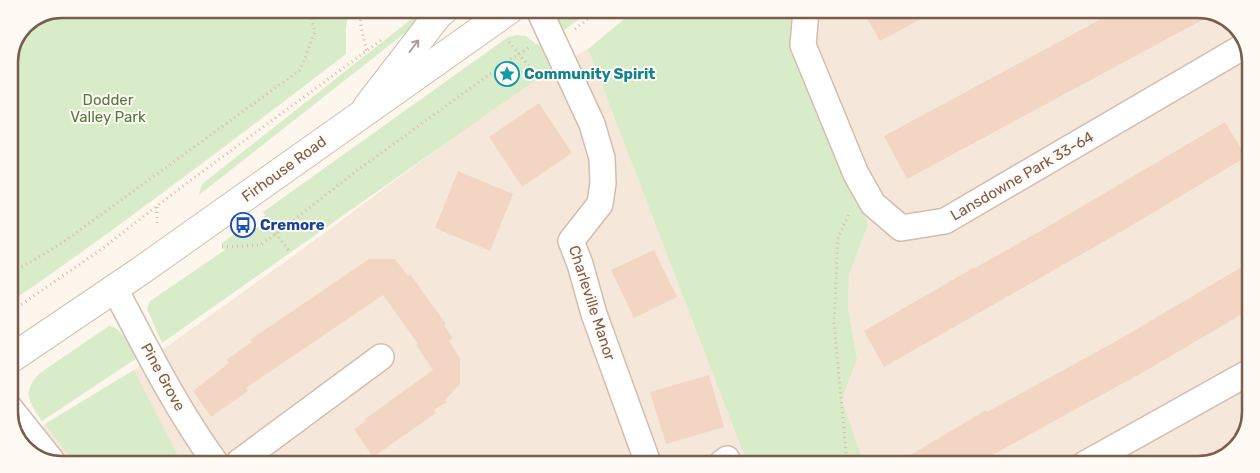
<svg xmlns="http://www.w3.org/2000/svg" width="1260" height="473" viewBox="0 0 1260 473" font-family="Rubik,sans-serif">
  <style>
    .residential { fill: #f5e8da }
    .green { fill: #d8ecc9 }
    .building { fill: #f3d5c3 }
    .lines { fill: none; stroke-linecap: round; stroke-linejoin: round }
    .minor-casing { stroke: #d1beb0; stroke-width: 28 }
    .tertiary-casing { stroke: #d1beb0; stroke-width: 30 }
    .secondary-casing { stroke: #d6c0b0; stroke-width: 30 }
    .path { stroke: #d9b8a5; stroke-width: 3; stroke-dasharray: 1 4; stroke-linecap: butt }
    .minor { stroke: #fff; stroke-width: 25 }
    .tertiary { stroke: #fff; stroke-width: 28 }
    .secondary { stroke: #fff; stroke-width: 28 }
    .oneway { stroke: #af9d94 }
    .labels { text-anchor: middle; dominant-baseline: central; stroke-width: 4; stroke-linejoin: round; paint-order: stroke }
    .culture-label { font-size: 15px; font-weight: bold; fill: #0d838f; stroke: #fffaf3; text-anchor: start }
    .park-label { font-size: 15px; fill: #537a41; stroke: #fffaf3 }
    .street-label { font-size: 15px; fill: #7a5c4d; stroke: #fffaf3 }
    .transit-label { font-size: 15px; font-weight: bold; fill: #164399; stroke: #fffaf3; text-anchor: start }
    .rim { fill: none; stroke: #7a5c4d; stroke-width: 2.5 }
  </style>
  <rect width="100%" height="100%" fill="#fdf6ec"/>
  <g class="residential">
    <path d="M801 11 1216 12 1241 30 1251 58 1248 429 1228 455 1199 464 864 463 842 400 857 359 848 307 849 275 868 225 857 171Z"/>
    <path d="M588 49 747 463 44 461 24 447 45 424 134 370 296 254 536 76Z"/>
  </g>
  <g class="green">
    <path d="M61 9H349L346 28V54C235 139 124 224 9 303V58L24 24Z"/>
    <path d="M423 10H430L424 18 199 195 202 184Z"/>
    <path d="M557 10H591L562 32 556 21Z"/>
    <path d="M635 10 801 11 856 171 868 225 849 275 848 307 857 359 842 400 864 463H747L588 49Z"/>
    <path d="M517 35 526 36 536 44 574 53 162 343 147 309 150 301 225 250 221 244 246 225 251 232 268 220 263 212 508 37Z"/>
    <path d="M109 326C122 327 130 348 137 358L42 421C29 402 21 392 40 373Z"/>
    <path d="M134 370 181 462 73 461 45 424Z"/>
  </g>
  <g class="building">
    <path d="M863 11H936L880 41Z"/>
    <path d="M1116 11 1217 12 907 179 884 136Z"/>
    <path d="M539 103 572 153 522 187 489 137Z"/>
    <path d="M1225 122 1246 157 1124 230 884 367 864 331 975 267V268L1037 233Z"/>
    <path d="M458 171 513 194 490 251 435 228Z"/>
    <path d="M654 250 677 297 634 318 611 270Z"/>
    <path d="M369 259H395L408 276 410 274 446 324 444 326 453 338 449 341 460 358V384L445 400 447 402 434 410 436 413 373 457 354 429 366 421 365 419 433 370 416 345 418 344 383 295 246 388 248 391 211 417 193 391 229 363 226 360 252 342 250 340Z"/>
    <path d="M1240 268 1249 285V310L1147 370 976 464 897 463 986 410 987 412 1113 343Z"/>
    <path d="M709 375 724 427 666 444 650 392Z"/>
  </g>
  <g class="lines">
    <defs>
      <g id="minor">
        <path d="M539 10 592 124 602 158 603 183 600 204 571 241 580 264 594 314 648 463"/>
        <path d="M806 11 803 45 856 174 873 204 901 228 945 221 1246 45"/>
        <path d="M115 289C146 348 176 408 215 462"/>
        <path d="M9 407 52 461"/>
        <path d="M239 462 381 357"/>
        <path d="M722 463 727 459"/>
        <path d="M1085 464 1246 374"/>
      </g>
      <path id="tertiary" d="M367 107 438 15 444 10"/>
      <path id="secondary" d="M9 360 139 272 509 10"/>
    </defs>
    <use href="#minor" class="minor-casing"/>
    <use href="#tertiary" class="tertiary-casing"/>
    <use href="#secondary" class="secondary-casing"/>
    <g class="path">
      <path d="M362 10C357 22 365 37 366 51"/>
      <path d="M575 29 599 10"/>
      <path d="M509 42 532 70"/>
      <path d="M157 207V225"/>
      <path d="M264 217 289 251"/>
      <path d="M222 247 260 245 276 234 355 172 512 58 529 48"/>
      <path d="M9 275 62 243 300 70 315 32 309 9"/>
      <path d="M9 313 99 251 183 186 384 38"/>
      <path d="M847 463 834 323 838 237 849 214"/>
    </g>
    <use href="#minor" class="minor"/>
    <use href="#tertiary" class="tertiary"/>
    <use href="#secondary" class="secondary"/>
  </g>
  <defs><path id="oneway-shaft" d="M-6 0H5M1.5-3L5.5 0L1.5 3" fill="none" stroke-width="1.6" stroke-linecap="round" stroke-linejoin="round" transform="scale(1.25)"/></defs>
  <use class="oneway" href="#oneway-shaft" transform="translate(414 46) rotate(-53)"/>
  <defs>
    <symbol id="sight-ring" viewBox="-11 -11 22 22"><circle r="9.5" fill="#fffaf3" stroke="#0f9aa8" stroke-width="1.5"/><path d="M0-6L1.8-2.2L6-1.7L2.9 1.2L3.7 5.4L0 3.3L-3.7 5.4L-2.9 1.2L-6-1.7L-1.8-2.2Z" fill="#0f9aa8"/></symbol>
    <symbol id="bus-ring" viewBox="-11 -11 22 22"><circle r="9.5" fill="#fffaf3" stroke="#1a4fb4" stroke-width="1.5"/><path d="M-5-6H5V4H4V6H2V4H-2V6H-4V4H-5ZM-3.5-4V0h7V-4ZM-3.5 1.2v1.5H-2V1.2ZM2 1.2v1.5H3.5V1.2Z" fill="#1a4fb4"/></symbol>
  </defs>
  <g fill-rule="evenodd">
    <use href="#sight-ring" x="493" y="60" width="28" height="28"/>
    <use href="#bus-ring" x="229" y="211" width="28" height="28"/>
  </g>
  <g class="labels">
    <g class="culture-label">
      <text x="524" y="74">Community Spirit</text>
    </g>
    <g class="park-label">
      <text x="108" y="100">Dodder<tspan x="108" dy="17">Valley Park</tspan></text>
    </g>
    <g class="street-label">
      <text transform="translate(284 169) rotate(-36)">Firhouse Road</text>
      <text transform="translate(1022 176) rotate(-30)">Lansdowne Park 33-64</text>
      <text transform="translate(592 303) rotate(72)">Charleville Manor</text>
      <text transform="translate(163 377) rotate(61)">Pine Grove</text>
    </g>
    <g class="transit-label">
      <text x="260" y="225">Cremore</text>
    </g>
  </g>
  <path d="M0 0H1260V473H0ZM62 18H1198A44 44 0 0 1 1242 62V412A44 44 0 0 1 1198 456H62A44 44 0 0 1 18 412V62A44 44 0 0 1 62 18Z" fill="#fffaf3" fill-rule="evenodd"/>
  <path class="rim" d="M62 18H1198A44 44 0 0 1 1242 62V412A44 44 0 0 1 1198 456H62A44 44 0 0 1 18 412V62A44 44 0 0 1 62 18Z"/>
</svg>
